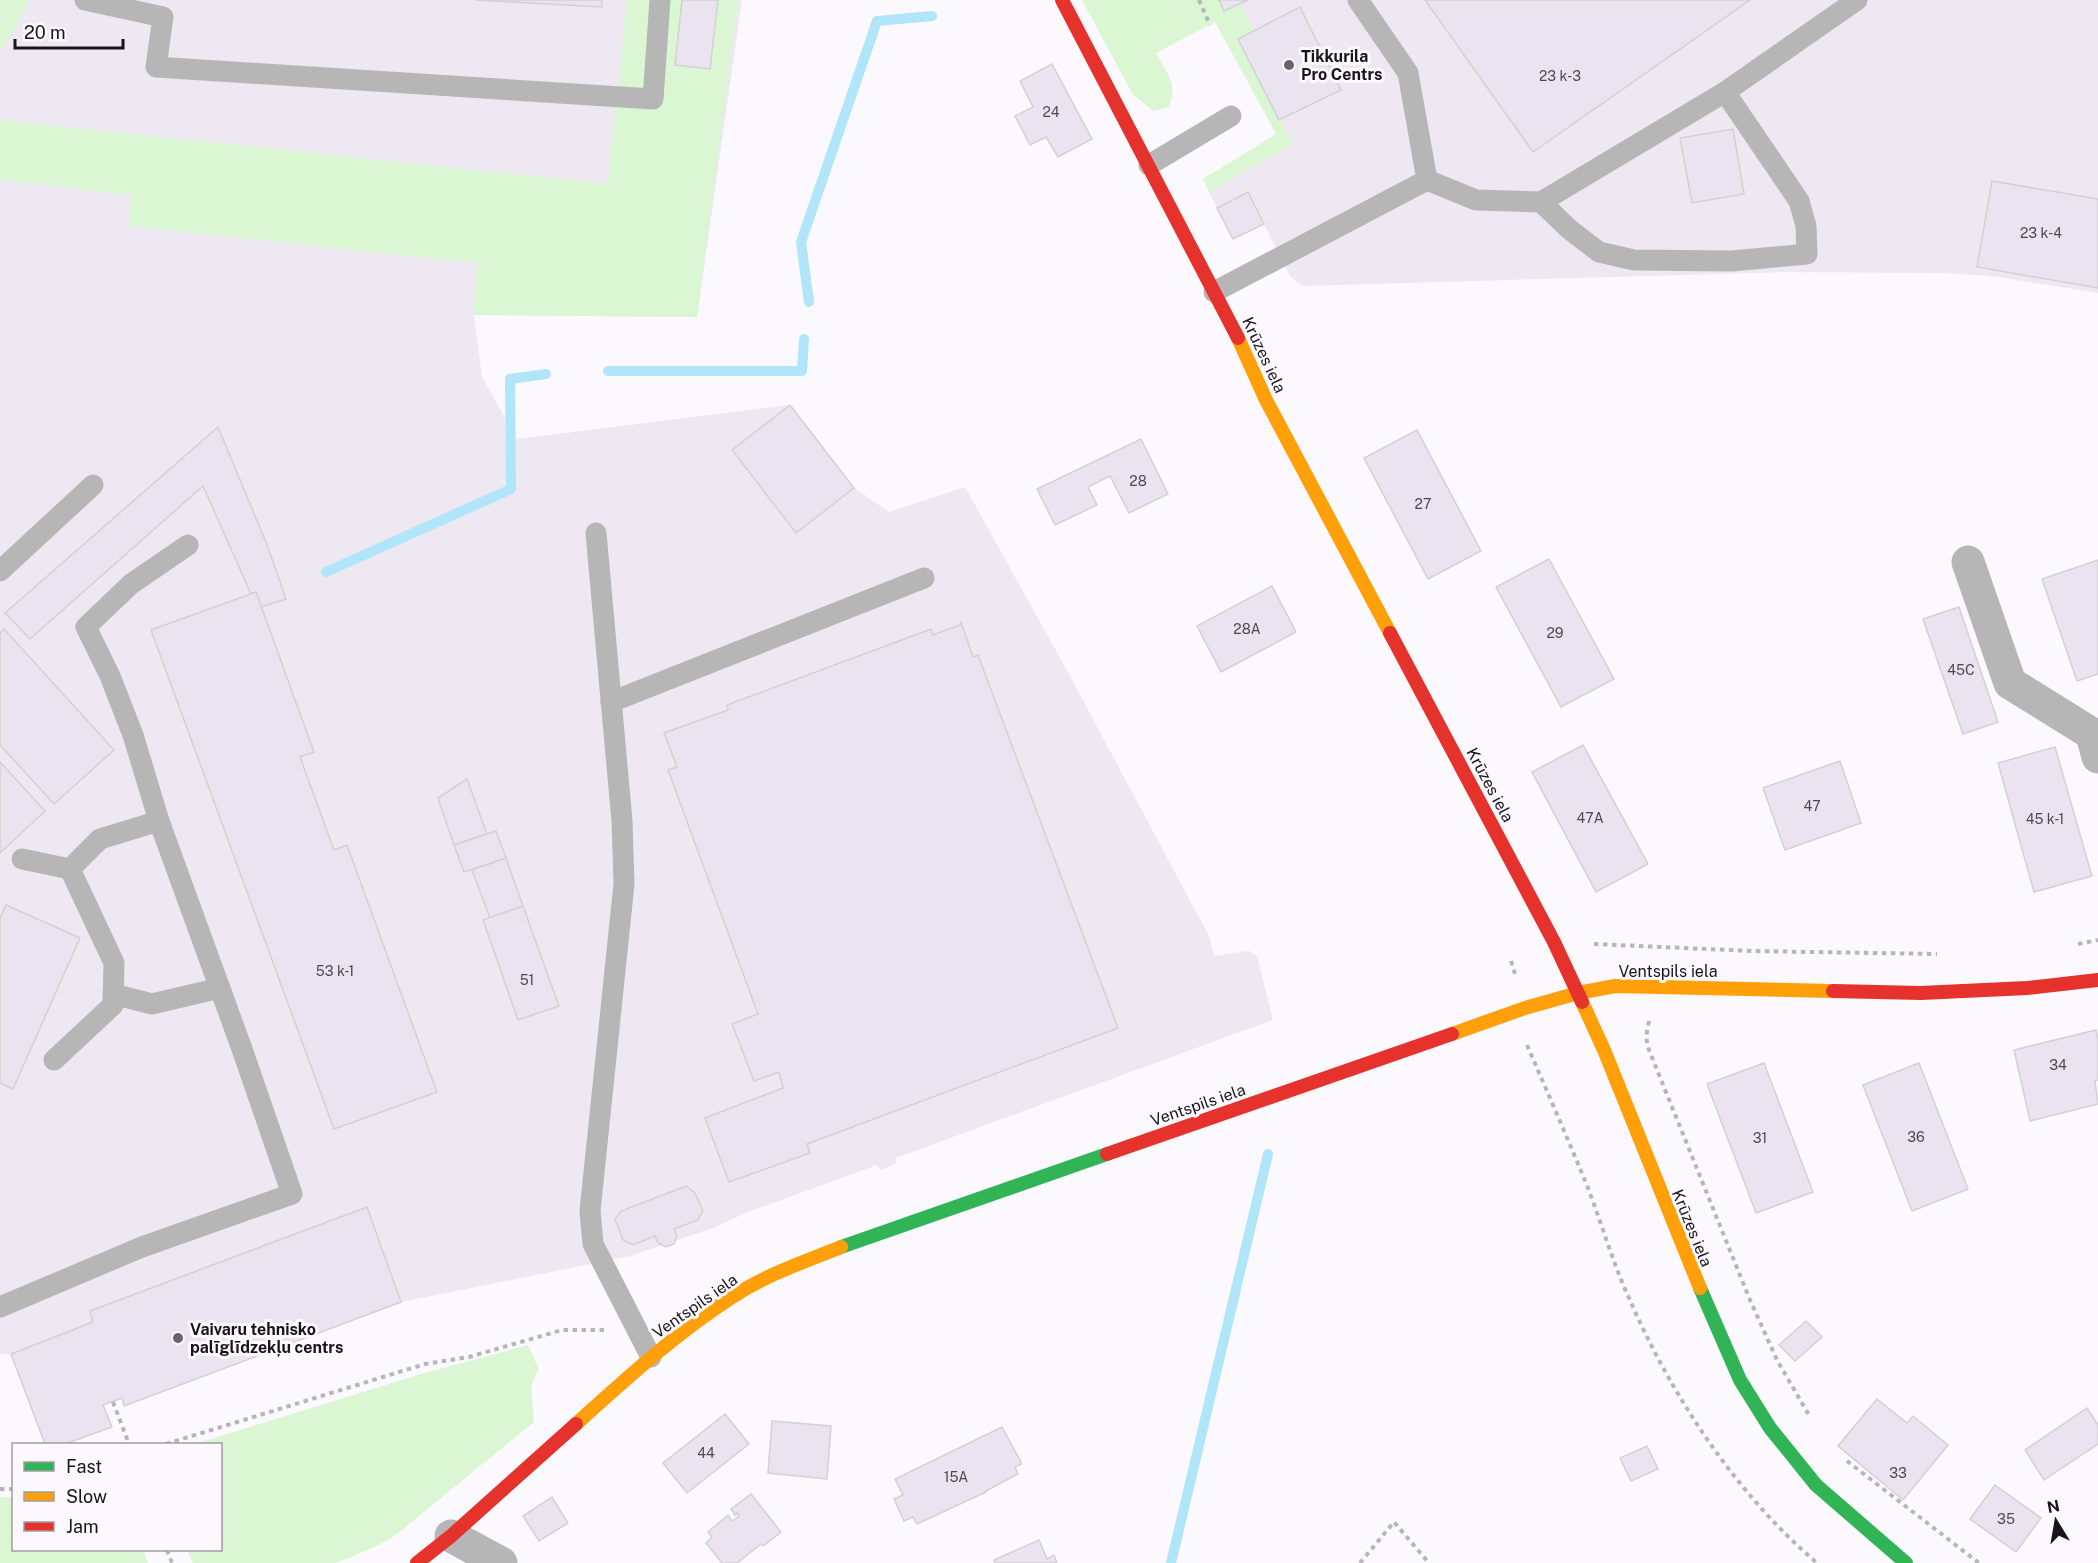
<svg xmlns="http://www.w3.org/2000/svg" width="2098" height="1563" viewBox="0 0 2098 1563" font-family="'Public Sans',sans-serif">
  <style>
    .built { fill: #eee8f2 }
    .green { fill: #dbf6d3 }
    .lines { fill: none; stroke-linecap: round; stroke-linejoin: round }
    .stream { stroke: #b0e5fa; stroke-width: 10 }
    .building { fill: #eae3f0; stroke: #d2d1d4; stroke-width: 1.5 }
    .path { stroke: #b7b6b7; stroke-width: 4; stroke-dasharray: 4.5 4.5; stroke-linecap: butt }
    .lane { stroke: #b7b6b6; stroke-width: 21 }
    .street { stroke: #b7b6b6; stroke-width: 33 }
    .fast { stroke: #30b455; stroke-width: 14 }
    .slow { stroke: #ff9f0a; stroke-width: 14 }
    .jam { stroke: #e5322d; stroke-width: 14 }
    .poi-dot { fill: #676568; stroke: #fcf8fe; stroke-width: 2 }
    .labels { text-anchor: middle; dominant-baseline: central; stroke-width: 6; stroke-linejoin: round; paint-order: stroke }
    .number-label { font-size: 14px; fill: #4d4a4f }
    .poi-label { font-size: 16px; font-weight: bold; fill: #171518; stroke: #fcf8fe; text-anchor: start }
    .street-label { font-size: 16px; fill: #171518; stroke: #fcf8fe }
  </style>
  <rect width="100%" height="100%" fill="#fbf9fd"/>
  <g class="built">
    <path d="M0 0H742L697 317 474 315 482 377 517 439 790 405 854 488 889 512 965 487 1070 676 1210 938 1214 956 1248 951 1257 956 1273 1020 896 1158 897 1163 880 1170 877 1165 748 1212 713 1228 630 1256 401 1302 366 1207 90 1311 93 1322 11 1354H0Z"/>
    <path d="M1219 0H2098V293L1992 276 1942 273 1787 272 1302 286 1290 276 1248 192 1217 208 1209 192 1292 144 1238 39 1241 4 1224 11Z"/>
  </g>
  <g class="green">
    <path d="M0 0H30L0 53Z"/>
    <path d="M627 0H738L697 317 473 315 477 263 128 226 132 195 0 180V120L608 184Z"/>
    <path d="M1082 0H1219L1225 11 1240 4 1254 31 1238 40 1293 144 1209 192 1203 179 1276 134 1215 22 1156 53C1167 74 1178 83 1169 107L1154 111 1133 95Z"/>
    <path d="M528 1345 539 1368 531 1387 534 1422 397 1534 379 1545 351 1557 335 1563H193L187 1550H220V1444H195L421 1374Z"/>
    <path d="M0 1497H13L14 1550H143L148 1563H0Z"/>
  </g>
  <g class="lines">
    <g class="stream">
      <path d="M809 302 801 242 877 21 932 16"/>
      <path d="M608 371H802L804 339"/>
      <path d="M326 572 511 489 510 379 546 374"/>
      <path d="M1171 1563 1268 1154"/>
    </g>
  </g>
  <g class="building">
    <path d="M476 0H602V7Z"/>
    <path d="M682 0H718L710 69 675 65Z"/>
    <path d="M1219 0H1248L1224 11Z"/>
    <path d="M1425 0H1750L1533 152Z"/>
    <path d="M1300 7 1341 90 1279 120 1238 39Z"/>
    <path d="M1052 64 1092 139 1058 157 1046 137 1030 145 1015 116 1033 107 1020 81Z"/>
    <path d="M1733 129 1744 194 1692 203 1680 138Z"/>
    <path d="M1992 181 2098 199V288L1977 267Z"/>
    <path d="M1248 192 1264 224 1233 239 1217 208Z"/>
    <path d="M790 405 854 488 796 533 732 450Z"/>
    <path d="M218 427 268 547 286 599 261 607 256 592 251 594 203 486 30 639 5 613Z"/>
    <path d="M1417 430 1481 551 1428 579 1364 458Z"/>
    <path d="M1141 439 1168 494 1129 513 1110 476 1088 487 1097 505 1055 525 1037 489Z"/>
    <path d="M1549 559 1614 679 1561 707 1496 587Z"/>
    <path d="M2098 560V674L2077 681 2042 579Z"/>
    <path d="M1272 586 1296 632 1221 672 1197 626Z"/>
    <path d="M256 592 314 752 300 757 334 850 347 845 437 1092 334 1129 151 630Z"/>
    <path d="M1959 607 1998 722 1963 734 1923 619Z"/>
    <path d="M961 622 973 657 978 655 1118 1028 807 1144 810 1153 729 1182 705 1118 783 1088 779 1072 754 1081 732 1024 758 1014 668 770 677 767 664 733 728 710 727 705 931 629 933 635 960 625Z"/>
    <path d="M4 629 114 750 54 804 0 745V633Z"/>
    <path d="M1583 745 1648 864 1596 892 1532 772Z"/>
    <path d="M2055 747 2092 876 2034 892 1998 763Z"/>
    <path d="M1840 761 1861 823 1785 850 1763 788Z"/>
    <path d="M0 762 45 811 0 853Z"/>
    <path d="M467 779 487 834 454 845 438 798Z"/>
    <path d="M496 831 506 858 464 872 454 845Z"/>
    <path d="M506 858 523 906 490 918 472 870Z"/>
    <path d="M6 905 80 938 13 1089 0 1083V918Z"/>
    <path d="M523 906 559 1006 518 1020 483 920Z"/>
    <path d="M2096 1030 2098 1040V1080L2095 1081 2098 1104 2030 1121 2014 1050Z"/>
    <path d="M1764 1063 1813 1192 1756 1213 1707 1084Z"/>
    <path d="M1919 1063 1968 1189 1912 1211 1863 1085Z"/>
    <path d="M686 1186 695 1193 703 1211 698 1220 674 1229 677 1236 674 1244 666 1247 658 1243 655 1236 633 1245 623 1240 615 1219 621 1211Z"/>
    <path d="M367 1207 401 1302 124 1406 122 1398 103 1405 112 1427 65 1444H45L11 1354 93 1322 90 1311Z"/>
    <path d="M1806 1321 1822 1337 1795 1361 1779 1345Z"/>
    <path d="M1877 1399 1907 1423 1913 1416 1948 1445 1903 1500 1838 1446Z"/>
    <path d="M2087 1408 2098 1425V1444L2044 1480 2025 1450Z"/>
    <path d="M725 1414 749 1444 687 1493 663 1463Z"/>
    <path d="M772 1421 831 1426 827 1479 768 1473Z"/>
    <path d="M1002 1427 1021 1462V1464L1015 1467 1018 1474 986 1491V1492L917 1524 913 1517 904 1521 894 1499 903 1495 895 1479Z"/>
    <path d="M1647 1446 1658 1469 1631 1481 1620 1458Z"/>
    <path d="M1995 1485 2041 1518 2016 1552 1970 1519Z"/>
    <path d="M751 1494 781 1532 763 1546 761 1544 737 1563H722L706 1543 712 1537 708 1532 728 1515 732 1521 739 1516 737 1513 735 1515 731 1509Z"/>
    <path d="M552 1497 568 1523 539 1541 523 1516Z"/>
    <path d="M1039 1540 1047 1559 1054 1555 1057 1563H995L994 1560Z"/>
  </g>
  <g class="lines">
    <g class="path">
      <path d="M1199 0 1210 25"/>
      <path d="M1594 944 1751 951 1937 954"/>
      <path d="M2078 944 2098 940"/>
      <path d="M1511 961 1515 974"/>
      <path d="M1649 1021 1646 1037 1649 1050 1750 1300 1777 1360 1810 1417"/>
      <path d="M1527 1045C1547 1091 1567 1137 1586 1183 1601 1221 1612 1261 1629 1298 1671 1395 1736 1494 1817 1563"/>
      <path d="M113 1402 129 1444"/>
      <path d="M166 1444 425 1364 469 1357 562 1330H605"/>
      <path d="M1847 1461 1979 1563"/>
      <path d="M0 1489H14"/>
      <path d="M167 1550 172 1563"/>
      <path d="M1360 1563 1394 1522 1429 1563"/>
    </g>
    <g class="lane">
      <path d="M85 0 163 17 156 67 653 99 660 0"/>
      <path d="M1358 0 1408 73 1427 180"/>
      <path d="M1149 165 1231 116"/>
      <path d="M1541 202 1569 229 1599 252 1634 260 1732 261 1807 254 1806 226 1799 201 1725 92"/>
      <path d="M1214 292 1427 180 1476 200 1541 202 1725 92 1857 0"/>
      <path d="M596 533 622 821 624 884 590 1211 593 1244 651 1357"/>
      <path d="M0 571 93 485"/>
      <path d="M611 702 924 578"/>
      <path d="M159 821 133 735 110 676 86 627 131 584 188 545"/>
      <path d="M22 859 70 869"/>
      <path d="M113 994 152 1004 220 988"/>
      <path d="M0 1307 142 1247 292 1194 242 1049 159 821 100 839 70 869 114 963 113 1005 54 1060"/>
    </g>
    <g class="street">
      <path d="M1968 562 2010 683 2092 734 2098 757"/>
      <path d="M451 1536 501 1563"/>
    </g>
    <g class="fast">
      <path d="M841 1247 1107 1154"/>
      <path d="M1700 1288 1740 1380 1770 1428 1816 1485 1906 1563"/>
    </g>
    <g class="slow">
      <path d="M1238 338 1266 400 1390 633"/>
      <path d="M1582 1002 1604 1050 1700 1288"/>
      <path d="M1452 1034 1525 1008 1578 993 1615 986 1833 991"/>
      <path d="M576 1424C626 1379 676 1333 732 1297 765 1275 804 1262 841 1247"/>
    </g>
    <g class="jam">
      <path d="M1062 0 1238 338"/>
      <path d="M1390 633 1554 942 1582 1002"/>
      <path d="M1833 991 1921 993 2027 988 2098 980"/>
      <path d="M1107 1154 1452 1034"/>
      <path d="M417 1563 451 1536 576 1424"/>
    </g>
  </g>
  <g class="poi-dot">
    <circle cx="1289" cy="65" r="6"/>
    <circle cx="178" cy="1338" r="6"/>
  </g>
  <g class="labels">
    <g class="number-label">
      <text x="1560" y="76">23 k-3</text>
      <text x="1051" y="112">24</text>
      <text x="2041" y="233">23 k-4</text>
      <text x="1138" y="481">28</text>
      <text x="1423" y="504">27</text>
      <text x="1247" y="629">28A</text>
      <text x="1555" y="633">29</text>
      <text x="1961" y="670">45C</text>
      <text x="1812" y="806">47</text>
      <text x="1590" y="818">47A</text>
      <text x="2045" y="819">45 k-1</text>
      <text x="335" y="971">53 k-1</text>
      <text x="527" y="980">51</text>
      <text x="2058" y="1065">34</text>
      <text x="1916" y="1137">36</text>
      <text x="1760" y="1138">31</text>
      <text x="706" y="1453">44</text>
      <text x="1898" y="1473">33</text>
      <text x="956" y="1477">15A</text>
      <text x="2006" y="1519">35</text>
    </g>
    <g class="poi-label">
      <text x="1301" y="56">Tikkurila<tspan x="1301" dy="18">Pro Centrs</tspan></text>
      <text x="190" y="1329">Vaivaru tehnisko<tspan x="190" dy="18">palīglīdzekļu centrs</tspan></text>
    </g>
    <g class="street-label">
      <text transform="translate(1264 355) rotate(65)">Krūzes iela</text>
      <text transform="translate(1490 785) rotate(62)">Krūzes iela</text>
      <text x="1668" y="971">Ventspils iela</text>
      <text transform="translate(1198 1105) rotate(-19)">Ventspils iela</text>
      <text transform="translate(1692 1228) rotate(68)">Krūzes iela</text>
      <text transform="translate(695 1306) rotate(-35)">Ventspils iela</text>
    </g>
  </g>
  <rect x="12" y="1443" width="210" height="108" fill="#fcf8fe" stroke="#a09da2" stroke-width="1.5"/>
  <rect x="24" y="1462" width="30" height="9" fill="#30b455" stroke="#a09da2" stroke-width="1.5"/>
  <text x="66" y="1473" font-size="18" fill="#171518">Fast</text>
  <rect x="24" y="1492" width="30" height="9" fill="#ff9f0a" stroke="#a09da2" stroke-width="1.5"/>
  <text x="66" y="1503" font-size="18" fill="#171518">Slow</text>
  <rect x="24" y="1522" width="30" height="9" fill="#e5322d" stroke="#a09da2" stroke-width="1.5"/>
  <text x="66" y="1533" font-size="18" fill="#171518">Jam</text>
  <g transform="translate(2056 1521) rotate(349)" stroke="#fcf8fe" stroke-width="4.5" paint-order="stroke">
  <path d="M0-4.5L10 22L0 15L-10 22Z" fill="#171518"/>
  <text y="-9" font-size="16" font-weight="bold" text-anchor="middle" fill="#171518">N</text>
  </g>
  <path d="M15 39v9h108v-9" fill="none" stroke="#171518" stroke-width="3"/>
  <text x="24" y="39" font-size="18" fill="#171518" stroke="#fcf8fe" stroke-width="4.5" paint-order="stroke">20 m</text>
</svg>
